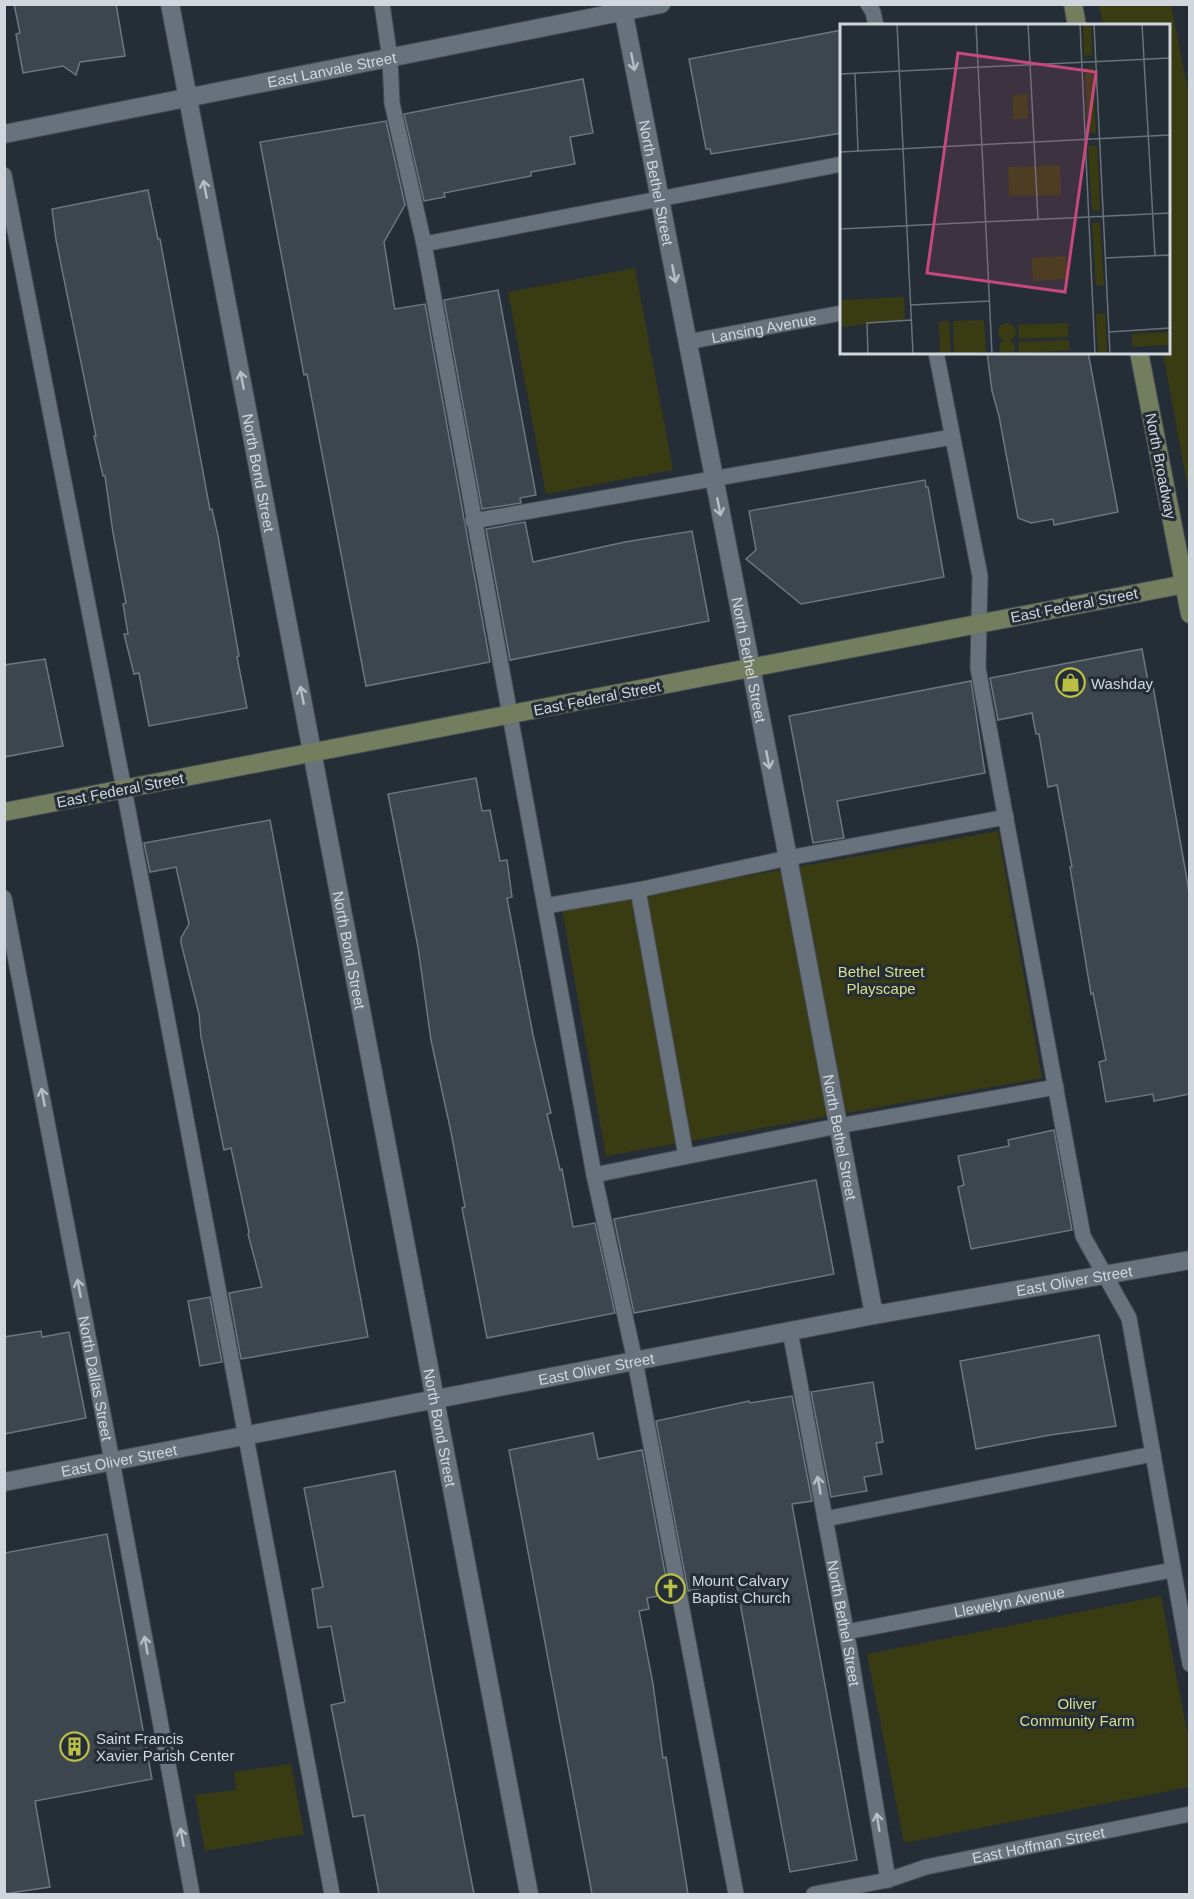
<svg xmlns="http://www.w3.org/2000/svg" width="1194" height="1899" viewBox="0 0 1194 1899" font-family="Arial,sans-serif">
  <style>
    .green { fill: #393b13 }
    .building { fill: #3d464f; stroke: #6c7781; stroke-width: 1.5 }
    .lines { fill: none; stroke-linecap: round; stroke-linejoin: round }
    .lane-casing { stroke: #454c53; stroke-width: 17 }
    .street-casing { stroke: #454c53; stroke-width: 20 }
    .secondary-casing { stroke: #454c53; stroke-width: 20 }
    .lane { stroke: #68727d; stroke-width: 15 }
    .street { stroke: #68727d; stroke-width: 18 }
    .secondary { stroke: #757d5f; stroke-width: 18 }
    .oneway { stroke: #b7bec5 }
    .labels { text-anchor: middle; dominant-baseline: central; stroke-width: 6; stroke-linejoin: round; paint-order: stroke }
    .street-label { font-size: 15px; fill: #d1d7dd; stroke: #252e37 }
    .poi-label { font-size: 15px; fill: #d1d7dd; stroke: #252e37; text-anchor: start }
    .park-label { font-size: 15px; fill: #d8de8c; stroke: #252e37 }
    .inset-road { fill: none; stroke: #6a7279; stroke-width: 1.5 }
    .view { fill: #c6487c; fill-opacity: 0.15; stroke: #c6487c; stroke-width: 3 }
    .inset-edge { fill: none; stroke: #d1d7dd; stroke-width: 3 }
  </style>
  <rect width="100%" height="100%" fill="#252e37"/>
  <g class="green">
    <path d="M1099 5H1171L1190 101 1189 495 1163 353 1168 352V26L1103 25Z"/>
    <path d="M635 268 673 470 546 494 508 292Z"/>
    <path d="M998 831 1042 1078 606 1156 562 909Z"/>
    <path d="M1161 1596 1189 1742V1787L904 1843 867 1654Z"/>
    <path d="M291 1764 304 1834 205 1851 195 1795 236 1790 234 1772Z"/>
  </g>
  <g class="building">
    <path d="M14 4H116L125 56 80 62 76 75 63 66 23 73 16 34 20 33Z"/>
    <path d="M842 30V133L711 154 710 149H706L689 59Z"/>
    <path d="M583 79 593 133 570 137 575 164 531 172V176L444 193 445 197 424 201 404 114Z"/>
    <path d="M386 121 405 205 384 242 394 305 395 309 425 304 490 662 366 686 307 374 304 375 260 142Z"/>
    <path d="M148 190 158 239H160L210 510 212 509 218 536 239 656 237 657 247 708 149 726 139 673 134 674 124 634H128L123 604 126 603 113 533 105 476H103L94 436H96L56 240 52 209Z"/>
    <path d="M498 290 536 495 520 498 521 503 482 509 444 300Z"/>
    <path d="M987 352H1088L1118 512 1054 525 1053 519 1031 523 1018 518 999 416 992 391Z"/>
    <path d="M925 480 926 487H928L944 577 801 604 746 559 756 550 749 511Z"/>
    <path d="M525 522 533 562 625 542 692 531 709 621 510 660 486 529Z"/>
    <path d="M1142 649 1149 687 1153 686 1190 897V1094L1154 1101 1153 1094 1106 1102 1099 1062 1106 1060 1093 993 1091 994 1070 867H1072L1057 785 1048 787 1039 734H1036L1032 713 998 720 990 678Z"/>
    <path d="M45 659 63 746 4 757V665Z"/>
    <path d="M971 681 985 773 837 801 844 838 813 843 789 716Z"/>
    <path d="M476 778 482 811 490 810 500 861 507 860 512 897 507 898 533 1035 551 1113 547 1114 560 1170 562 1169 573 1227 595 1223 615 1313 487 1338 462 1208 465 1207 451 1132 431 1040 418 947 388 794Z"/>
    <path d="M270 820 368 1337 241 1359 229 1293 262 1287 248 1234 249 1232 231 1148 224 1150 201 1037 199 1014 181 943V938L189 924 176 867 150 872 144 843Z"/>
    <path d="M1054 1130 1072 1230 971 1249 958 1187 964 1185 958 1156 1009 1146 1008 1140Z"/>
    <path d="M816 1180 834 1274 634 1313 614 1219Z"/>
    <path d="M210 1297 222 1362 200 1366 188 1301Z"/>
    <path d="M41 1331 42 1337 69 1332 86 1418 4 1434V1337Z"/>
    <path d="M1099 1335 1116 1426 1050 1435 976 1449 960 1361Z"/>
    <path d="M873 1382 883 1442 876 1443 882 1474 864 1477 867 1491 831 1497 811 1392Z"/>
    <path d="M792 1396 812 1501 792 1504 857 1860 790 1872 736 1581 688 1591 656 1421 749 1401 750 1403Z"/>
    <path d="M593 1433 598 1459 642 1450 669 1594 647 1598 649 1609 639 1611 653 1684 663 1758 666 1757 688 1894H592L509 1450Z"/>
    <path d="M395 1471 434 1686 474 1894H379L364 1815 353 1817 331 1705 345 1702 331 1626 318 1628 312 1589 323 1587 304 1488Z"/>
    <path d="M107 1534 152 1779 35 1801 50 1887 4 1894V1553Z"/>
  </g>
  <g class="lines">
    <defs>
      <g id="lane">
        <path d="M382 4 390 59 392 103 424 244 594 1175 635 1361 736 1894"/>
        <path d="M868 4 873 12 876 26"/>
        <path d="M4 175 124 789 332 1894"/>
        <path d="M424 244 842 164"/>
        <path id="s1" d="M687 342 842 313"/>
        <path d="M936 352 980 576 978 668 1083 1236 1129 1318 1190 1664"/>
        <path d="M473 521 952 437"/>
        <path d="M638 890 686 1156"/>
        <path id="s2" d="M4 898 112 1461 192 1894"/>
        <path d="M545 906 638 890 788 858 1006 817"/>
        <path d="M594 1175 838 1126 1056 1087"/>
        <path id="s3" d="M790 1331 850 1652 888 1880"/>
        <path d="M825 1519 1153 1454"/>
        <path id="s4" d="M846 1632 1172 1570"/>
        <path id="s5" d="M814 1894 888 1880 926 1867 1190 1814"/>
      </g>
      <g id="street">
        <path id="s6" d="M170 4 529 1894"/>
        <path id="s7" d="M622 4 788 858 874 1315"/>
        <path id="s8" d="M4 134 661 4"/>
        <path id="s9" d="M4 1482 874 1315 1190 1260"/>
      </g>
      <g id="secondary">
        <path d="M1073 4 1077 26"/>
        <path d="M1139 352 1190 614"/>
        <path d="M4 812 1190 583"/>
      </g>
    </defs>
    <use href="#lane" class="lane-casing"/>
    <use href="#street" class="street-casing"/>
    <use href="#secondary" class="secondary-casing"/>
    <use href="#lane" class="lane"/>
    <use href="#street" class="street"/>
    <use href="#secondary" class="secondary"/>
  </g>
  <defs><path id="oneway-shaft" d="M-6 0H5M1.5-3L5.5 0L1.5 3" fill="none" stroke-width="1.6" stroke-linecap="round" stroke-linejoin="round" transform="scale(1.5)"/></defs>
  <g class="oneway">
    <use href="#oneway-shaft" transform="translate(633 62) rotate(79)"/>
    <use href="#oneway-shaft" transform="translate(205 189) rotate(-101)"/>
    <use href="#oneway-shaft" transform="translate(674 274) rotate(79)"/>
    <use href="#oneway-shaft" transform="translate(242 380) rotate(-101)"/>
    <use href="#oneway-shaft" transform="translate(719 507) rotate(79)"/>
    <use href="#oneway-shaft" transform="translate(302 695) rotate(-101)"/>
    <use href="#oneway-shaft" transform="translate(768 760) rotate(79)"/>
    <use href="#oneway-shaft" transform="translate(43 1097) rotate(-101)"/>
    <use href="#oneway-shaft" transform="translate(79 1288) rotate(-101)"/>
    <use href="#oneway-shaft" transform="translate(819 1485) rotate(-100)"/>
    <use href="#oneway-shaft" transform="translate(146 1645) rotate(-100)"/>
    <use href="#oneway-shaft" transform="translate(878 1822) rotate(-99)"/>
    <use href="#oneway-shaft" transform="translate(182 1837) rotate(-100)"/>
  </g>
  <defs>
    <symbol id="shop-ring" viewBox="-11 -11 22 22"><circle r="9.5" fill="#252e37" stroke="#bac045" stroke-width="1.5"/><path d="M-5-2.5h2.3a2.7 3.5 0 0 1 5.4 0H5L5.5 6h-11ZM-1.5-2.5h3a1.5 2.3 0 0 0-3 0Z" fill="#bac045"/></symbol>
    <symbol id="church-ring" viewBox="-11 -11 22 22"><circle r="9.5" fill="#252e37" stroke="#bac045" stroke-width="1.5"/><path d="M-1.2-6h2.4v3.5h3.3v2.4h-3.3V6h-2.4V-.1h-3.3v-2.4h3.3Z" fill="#bac045"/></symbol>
    <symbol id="building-ring" viewBox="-11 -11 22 22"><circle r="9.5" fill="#252e37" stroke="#bac045" stroke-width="1.5"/><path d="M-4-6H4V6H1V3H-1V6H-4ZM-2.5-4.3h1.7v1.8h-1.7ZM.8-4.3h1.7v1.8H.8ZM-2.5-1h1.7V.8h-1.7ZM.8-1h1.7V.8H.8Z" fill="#bac045"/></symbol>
  </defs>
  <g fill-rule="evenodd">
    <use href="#shop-ring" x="1054" y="666" width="33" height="33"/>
    <use href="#church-ring" x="654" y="1572" width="33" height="33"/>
    <use href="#building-ring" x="58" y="1730" width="33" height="33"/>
  </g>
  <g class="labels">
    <g class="street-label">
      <text stroke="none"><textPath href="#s8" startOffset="334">East Lanvale Street</textPath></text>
      <text stroke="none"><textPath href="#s7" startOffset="182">North Bethel Street</textPath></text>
      <text stroke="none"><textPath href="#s1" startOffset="78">Lansing Avenue</textPath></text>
      <text transform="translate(1161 466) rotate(79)">North Broadway</text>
      <text stroke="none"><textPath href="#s6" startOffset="477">North Bond Street</textPath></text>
      <text transform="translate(1074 605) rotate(-11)">East Federal Street</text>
      <text stroke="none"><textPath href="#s7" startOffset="668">North Bethel Street</textPath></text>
      <text transform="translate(597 698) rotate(-11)">East Federal Street</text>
      <text transform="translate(120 790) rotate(-11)">East Federal Street</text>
      <text stroke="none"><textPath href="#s6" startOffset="963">North Bond Street</textPath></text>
      <text stroke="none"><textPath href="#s7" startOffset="1154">North Bethel Street</textPath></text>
      <text stroke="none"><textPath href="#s9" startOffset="1089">East Oliver Street</textPath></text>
      <text stroke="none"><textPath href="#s9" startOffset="603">East Oliver Street</textPath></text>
      <text stroke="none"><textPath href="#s2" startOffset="489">North Dallas Street</textPath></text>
      <text stroke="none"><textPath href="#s6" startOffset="1449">North Bond Street</textPath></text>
      <text stroke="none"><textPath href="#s9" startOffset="117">East Oliver Street</textPath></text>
      <text stroke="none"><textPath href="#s4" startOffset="166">Llewelyn Avenue</textPath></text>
      <text stroke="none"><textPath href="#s3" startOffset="297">North Bethel Street</textPath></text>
      <text stroke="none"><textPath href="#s5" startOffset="230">East Hoffman Street</textPath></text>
    </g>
    <g class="poi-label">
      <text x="1091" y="683">Washday</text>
      <text x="692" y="1580">Mount Calvary<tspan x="692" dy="17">Baptist Church</tspan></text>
      <text x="96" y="1738">Saint Francis<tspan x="96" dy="17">Xavier Parish Center</tspan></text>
    </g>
    <g class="park-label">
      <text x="881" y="971">Bethel Street<tspan x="881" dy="17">Playscape</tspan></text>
      <text x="1077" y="1703">Oliver<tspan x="1077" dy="17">Community Farm</tspan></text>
    </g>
  </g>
  <g transform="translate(840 24)">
    <rect width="330" height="330" fill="#252e37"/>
    <path d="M243 0H251L252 31 244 32ZM253 43 256 109H248L245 44ZM187 70 188 94 173 95 172 71ZM248 122H257L260 186H252ZM220 141 221 171 169 172 168 143ZM252 199H260L264 261 256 262ZM226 232 228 255 193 257 191 234ZM64 273 65 296 0 303V276ZM265 289 267 330H258L256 290ZM144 296 146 328 114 330 113 297ZM109 297 111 330H100L99 298ZM158 308a9 9 0 1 1 18 0a9 9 0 1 1-18 0ZM228 299V313L179 315 178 301ZM330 308V321L292 323V310ZM229 316 230 326 179 329 178 318ZM159 324a8 8 0 1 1 16 0a8 8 0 1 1-16 0Z" fill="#393b13"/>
    <path class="inset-road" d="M57 0 73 330M136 0 152 330M188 0 198 195M240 0 255 330M254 0 270 330M302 0 315 232M0 50 330 34M15 50 18 127M0 128 330 111M0 205 330 189M265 234 330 231M70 281 149 277M269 308 330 304M28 330 27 299 71 296"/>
    <path class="view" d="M118 29 256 48 225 268 87 249Z"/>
    <rect width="330" height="330" class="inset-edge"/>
  </g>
  <rect width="1194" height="1899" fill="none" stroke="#d1d7dd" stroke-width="12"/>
</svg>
